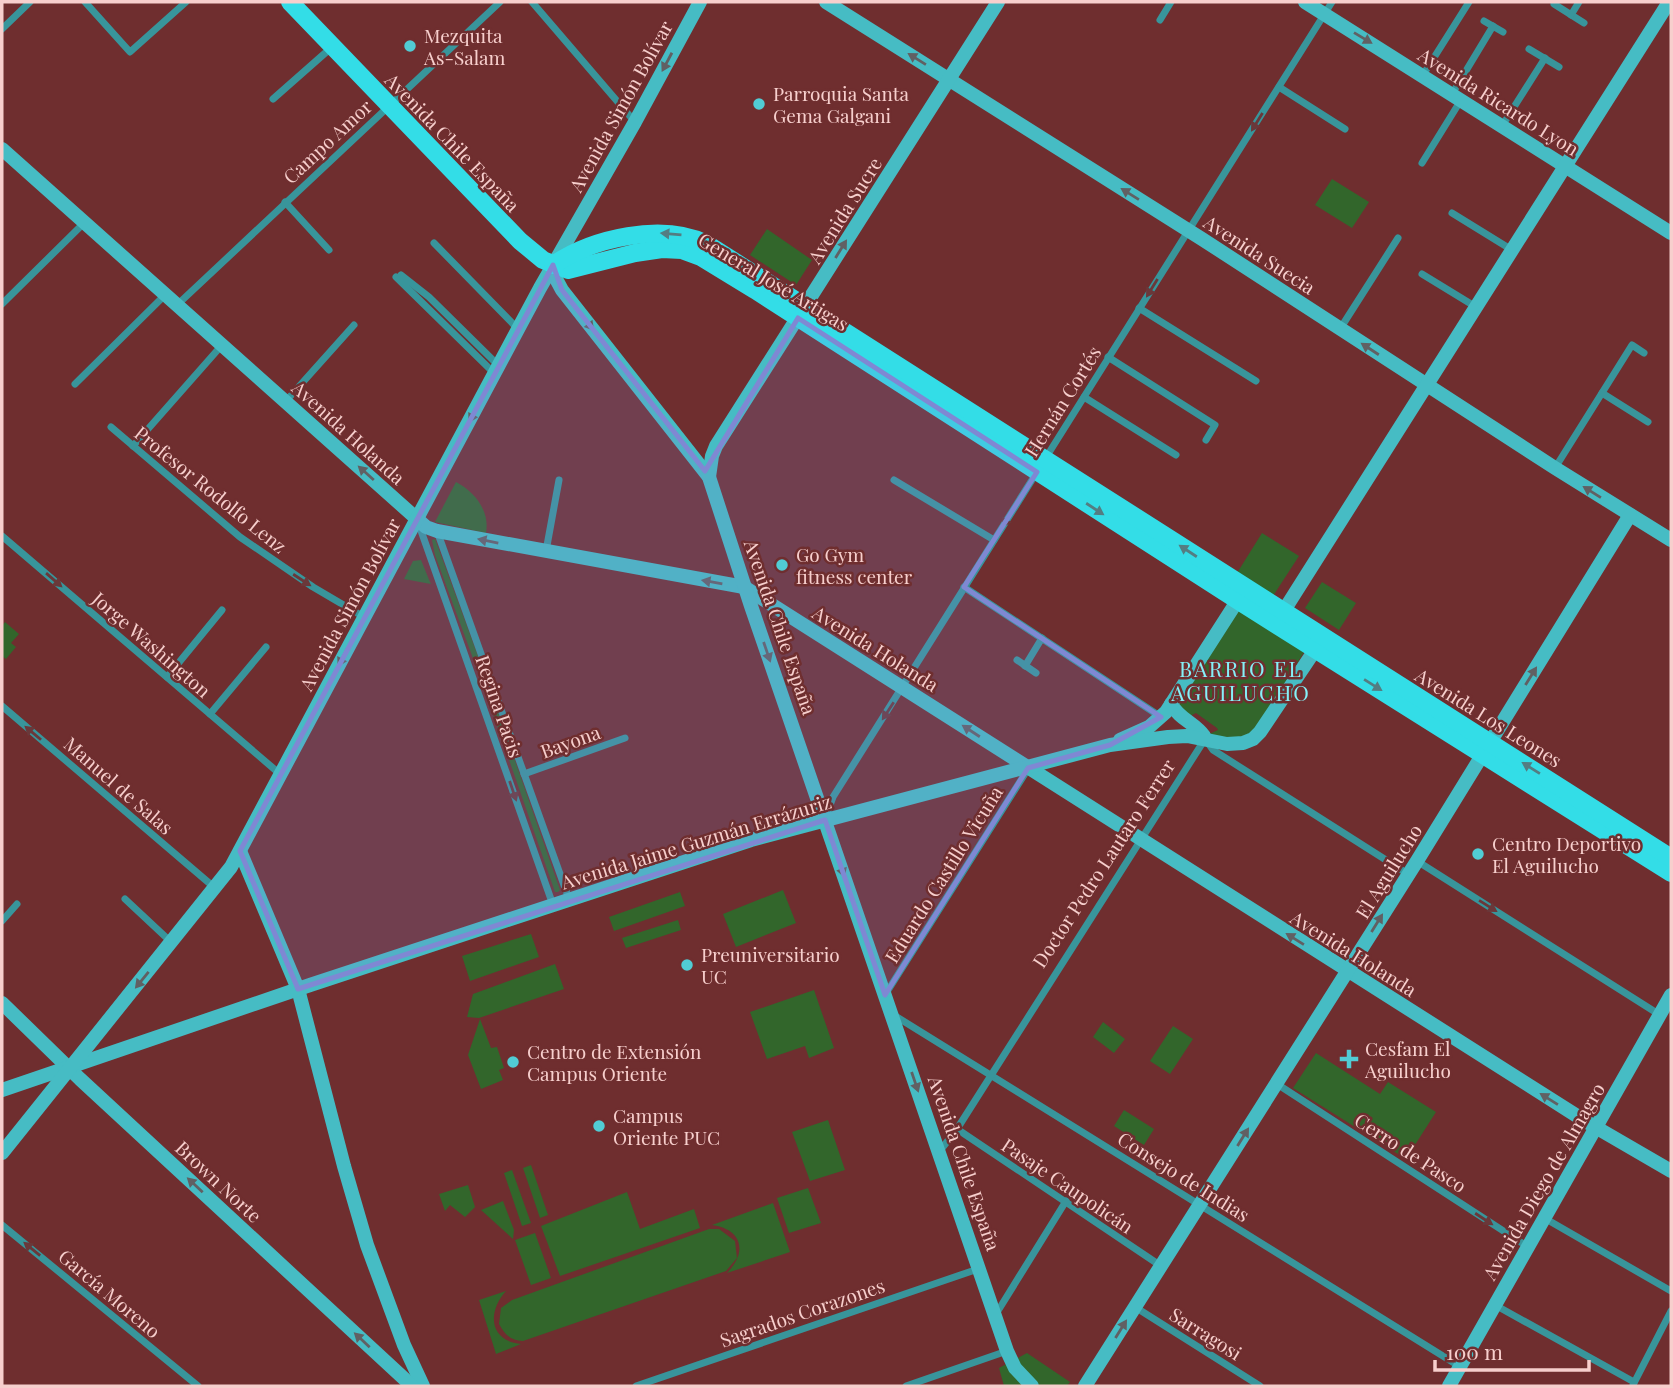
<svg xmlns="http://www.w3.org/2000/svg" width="1673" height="1388" viewBox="0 0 1673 1388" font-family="'Playfair Display',serif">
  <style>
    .green { fill: #32662b }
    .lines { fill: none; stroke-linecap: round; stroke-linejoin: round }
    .street { stroke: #38959b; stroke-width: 7 }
    .secondary { stroke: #46bcc4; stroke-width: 14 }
    .primary { stroke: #33dde7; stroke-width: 18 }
    .oneway { fill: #616063 }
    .oneway2 { fill: #6a383a }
    .oneway3 { fill: #547d82 }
    .marked { fill: #7f88d3; fill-opacity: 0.2; stroke: #7f88d3; stroke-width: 5; stroke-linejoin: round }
    .poi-dot { fill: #51ccd4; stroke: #6f2e2f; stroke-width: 2.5 }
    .labels { text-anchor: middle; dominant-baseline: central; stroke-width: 5; stroke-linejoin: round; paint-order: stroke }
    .poi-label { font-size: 19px; fill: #f7cfcd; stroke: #6f2e2f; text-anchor: start }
    .street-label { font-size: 19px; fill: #f7cfcd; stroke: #6f2e2f }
    .neighbourhood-label { font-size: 21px; letter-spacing: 2px; fill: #85f1f8; stroke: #6f2e2f }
  </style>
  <rect width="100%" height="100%" fill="#6f2e2f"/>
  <g class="green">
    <path d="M1332 179 1369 202 1352 228 1315 205Z"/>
    <path d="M767 229 812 260 796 285 750 255Z"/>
    <path d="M456 482C475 492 490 511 486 533L435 522Z"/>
    <path d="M1262 533 1299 556 1273 596 1237 573Z"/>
    <path d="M435 539 490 689 485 691 435 555 432 540Z"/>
    <path d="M421 560 430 582 431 584 404 579 413 561Z"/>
    <path d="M1322 582 1356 603 1339 630 1305 608Z"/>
    <path d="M1237 609 1304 652 1257 727C1242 744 1229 738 1209 734L1218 730 1217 728 1196 713 1188 717 1182 714 1179 702Z"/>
    <path d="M5 622 19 634 11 643 16 647 6 659 2 656V626Z"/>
    <path d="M495 703 560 890 558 892H555L490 705Z"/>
    <path d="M783 890 796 923 736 947 723 914Z"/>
    <path d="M680 892 685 906 614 931 609 917Z"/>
    <path d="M678 920 681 930 626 948 622 938Z"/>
    <path d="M531 934 539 957 470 981 462 956Z"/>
    <path d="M555 964 564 989 479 1018 467 1017 473 994Z"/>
    <path d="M814 990 834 1048 809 1058 805 1046 767 1059 750 1012Z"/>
    <path d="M480 1019 491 1048 497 1047 504 1068 499 1070 503 1080 481 1089 468 1055Z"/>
    <path d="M1103 1022 1125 1039 1114 1053 1093 1037Z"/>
    <path d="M1173 1026 1193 1039 1170 1074 1150 1061Z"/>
    <path d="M1316 1053 1380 1094 1388 1082 1436 1112 1406 1159 1293 1088Z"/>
    <path d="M1124 1110 1154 1129 1144 1145 1114 1126Z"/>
    <path d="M828 1120 845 1170 810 1181 792 1132Z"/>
    <path d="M531 1165 548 1215 540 1218 523 1168Z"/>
    <path d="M512 1170 531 1223 522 1226 504 1173Z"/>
    <path d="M468 1185 475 1207 465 1217 450 1205 445 1211 439 1194Z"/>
    <path d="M808 1188 821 1223 789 1233 777 1198Z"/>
    <path d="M627 1192 640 1229 694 1209 700 1228 560 1276 541 1226Z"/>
    <path d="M503 1201 514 1230 513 1239 481 1210Z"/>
    <path d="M773 1203 790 1252 727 1273C748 1252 742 1229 712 1225Z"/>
    <path d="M709 1229H719L735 1241 737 1258 726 1271 523 1341C510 1340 505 1335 499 1324L501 1308 512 1300Z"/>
    <path d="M535 1233 551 1278 531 1285 515 1240Z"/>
    <path d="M506 1291C487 1312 489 1341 521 1344L496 1354 479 1300Z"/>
    <path d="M1027 1353 1070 1382 1067 1386H1004L999 1368Z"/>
  </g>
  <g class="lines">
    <g class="street">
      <path d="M85 2 130 52 186 2"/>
      <path d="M532 2 635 122"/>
      <path d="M1554 4 1584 23"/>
      <path d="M1571 15 1579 2"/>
      <path d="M1160 20 1171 2"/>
      <path d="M1484 21 1503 32"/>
      <path d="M2 29 30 2"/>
      <path d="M1529 49 1559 67"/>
      <path d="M1423 75 1469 2"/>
      <path d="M1279 87 1345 129"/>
      <path d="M1452 94 1493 26"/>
      <path d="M273 99 332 47"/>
      <path d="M1502 126 1545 58"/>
      <path d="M1422 163 1461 100"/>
      <path d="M285 202 329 250"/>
      <path d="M1452 213 1512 250"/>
      <path d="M434 243 518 329"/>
      <path d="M1422 274 1476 307"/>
      <path d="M401 275 429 297 499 366"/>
      <path d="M396 277 495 374"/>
      <path d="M2 304 84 223"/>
      <path d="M177 305 500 2"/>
      <path d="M1139 308 1256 381"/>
      <path d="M1340 329 1398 238"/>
      <path d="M1108 357 1215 425 1206 440"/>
      <path d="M75 384 165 295"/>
      <path d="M1602 393 1648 422"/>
      <path d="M1084 397 1176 455"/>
      <path d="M286 401 354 325"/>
      <path d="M111 427 240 537 313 587 364 617"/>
      <path d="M133 446 222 345"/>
      <path d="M1045 459 1332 2"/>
      <path d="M1555 468 1632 345 1644 353"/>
      <path d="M894 480 994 540"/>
      <path d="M419 525 553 905"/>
      <path d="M437 531 569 899"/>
      <path d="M2 536 280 774"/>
      <path d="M546 551 559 480"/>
      <path d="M964 587 1161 717"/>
      <path d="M1017 660 1036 673"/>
      <path d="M1025 666 1042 638"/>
      <path d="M167 677 222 610"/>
      <path d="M2 706 215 888"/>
      <path d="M210 714 266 647"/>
      <path d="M1208 743 1213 750 1408 874"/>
      <path d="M524 774 625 738"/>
      <path d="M826 816 833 797 1037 472"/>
      <path d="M1417 861 1660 1015"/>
      <path d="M125 899 171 942"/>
      <path d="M2 921 17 904"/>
      <path d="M885 995 1028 769"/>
      <path d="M892 1014 1459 1366"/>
      <path d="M1277 1084 1528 1247"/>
      <path d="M957 1129 1161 1266"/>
      <path d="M939 1152 957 1129 1205 739"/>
      <path d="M1546 1219 1671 1291"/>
      <path d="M2 1225 198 1386"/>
      <path d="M1495 1305 1634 1382"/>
      <path d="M1135 1307 1260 1386"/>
      <path d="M996 1314 1066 1201"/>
      <path d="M1633 1385 1671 1311"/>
      <path d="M636 1386 978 1269"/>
      <path d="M906 1386 1007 1351"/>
    </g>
    <g class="secondary">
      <path d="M826 2 1202 239 1555 468 1671 540"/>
      <path d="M1305 2 1671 233"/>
      <path d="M2 149 426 527 437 531 744 587 1585 1121 1671 1171"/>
      <path d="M553 265 555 277 562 290 709 477 751 606 1007 1351 1015 1368 1032 1386"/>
      <path d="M709 477 712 456 716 446 998 2"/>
      <path d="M1278 620 1669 2"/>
      <path d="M1171 704C1179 719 1195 723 1204 736"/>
      <path d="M1120 740 1149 727 1166 712 1243 592"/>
      <path d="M240 851 298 989 344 1166 367 1245 404 1345 423 1386"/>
      <path d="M2 1003 80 1079 412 1386"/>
      <path d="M2 1090 310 985 751 840 1110 745 1168 737 1187 736 1227 744 1243 743 1253 739 1260 732 1321 641"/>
      <path d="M2 1153 231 867 540 288 635 122 700 2"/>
      <path d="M1085 1386 1417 861 1630 515"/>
      <path d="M1449 1386 1671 995"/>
    </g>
    <g class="primary">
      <path d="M290 2 520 241 543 260 568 270 635 253 662 249 682 250 701 257 755 290 1237 600 1671 873"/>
      <path d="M553 265C593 238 662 222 707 244L1671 858"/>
    </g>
  </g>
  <defs><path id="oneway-solid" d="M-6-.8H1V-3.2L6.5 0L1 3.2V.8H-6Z" transform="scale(1.75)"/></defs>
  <g class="oneway">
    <use href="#oneway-solid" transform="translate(1363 38) rotate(31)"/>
    <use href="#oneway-solid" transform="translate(917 59) rotate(-148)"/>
    <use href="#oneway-solid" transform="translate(667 62) rotate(118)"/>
    <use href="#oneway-solid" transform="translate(1130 194) rotate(-148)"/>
    <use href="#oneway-solid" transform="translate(841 249) rotate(-58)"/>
    <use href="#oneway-solid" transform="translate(587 322) rotate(51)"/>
    <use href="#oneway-solid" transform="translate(1370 349) rotate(-147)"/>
    <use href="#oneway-solid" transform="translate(474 413) rotate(118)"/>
    <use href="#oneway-solid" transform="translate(366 473) rotate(-138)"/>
    <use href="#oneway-solid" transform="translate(1592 492) rotate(-148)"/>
    <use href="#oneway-solid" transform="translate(488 541) rotate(-169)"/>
    <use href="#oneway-solid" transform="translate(712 582) rotate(-170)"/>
    <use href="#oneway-solid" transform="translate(767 652) rotate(71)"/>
    <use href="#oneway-solid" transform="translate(343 657) rotate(118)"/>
    <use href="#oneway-solid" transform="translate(1531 676) rotate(-58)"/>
    <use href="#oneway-solid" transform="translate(971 731) rotate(-147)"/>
    <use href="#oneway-solid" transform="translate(841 867) rotate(71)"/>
    <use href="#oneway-solid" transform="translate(1377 923) rotate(-58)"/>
    <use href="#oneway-solid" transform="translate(1295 939) rotate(-148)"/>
    <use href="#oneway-solid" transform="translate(142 980) rotate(129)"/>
    <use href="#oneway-solid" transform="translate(915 1082) rotate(71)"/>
    <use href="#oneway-solid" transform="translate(1549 1099) rotate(-148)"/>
    <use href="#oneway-solid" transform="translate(1243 1137) rotate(-58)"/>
    <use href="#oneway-solid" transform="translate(195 1185) rotate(-137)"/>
    <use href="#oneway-solid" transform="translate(1121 1329) rotate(-58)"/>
    <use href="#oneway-solid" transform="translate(362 1340) rotate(-137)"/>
  </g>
  <g class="oneway2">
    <use href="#oneway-solid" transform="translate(1257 122) rotate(122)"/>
    <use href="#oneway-solid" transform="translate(1152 288) rotate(122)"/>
    <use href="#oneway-solid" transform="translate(1008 518) rotate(123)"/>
    <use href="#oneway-solid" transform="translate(54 580) rotate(41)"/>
    <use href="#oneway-solid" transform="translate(302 580) rotate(33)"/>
    <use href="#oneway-solid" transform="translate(888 711) rotate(123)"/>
    <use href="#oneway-solid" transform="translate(33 733) rotate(-140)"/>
    <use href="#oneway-solid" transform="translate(513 791) rotate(71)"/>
    <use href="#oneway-solid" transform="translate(1488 906) rotate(32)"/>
    <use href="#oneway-solid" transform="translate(1484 1219) rotate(33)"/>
    <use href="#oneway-solid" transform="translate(32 1249) rotate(-141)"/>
  </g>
  <g class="oneway3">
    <use href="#oneway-solid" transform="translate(671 234) rotate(-175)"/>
    <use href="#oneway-solid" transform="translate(1095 509) rotate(33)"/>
    <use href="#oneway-solid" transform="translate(1188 551) rotate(-147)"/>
    <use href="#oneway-solid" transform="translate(1373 685) rotate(32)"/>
    <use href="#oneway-solid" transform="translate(1531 768) rotate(-148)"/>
  </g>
  <path class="marked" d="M553 265 562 290 705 471 798 318 1037 472 964 587 1161 717 1110 745 1028 768 885 995 825 820 298 989 240 851Z"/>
  <g class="poi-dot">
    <circle cx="410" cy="46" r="7"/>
    <circle cx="759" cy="104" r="7"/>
    <circle cx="782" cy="565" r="7"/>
    <circle cx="1478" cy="854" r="7"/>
    <circle cx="687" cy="965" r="7"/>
    <path d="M1345.5 1048.5h7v7h7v7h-7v7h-7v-7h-7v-7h7z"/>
    <circle cx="513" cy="1062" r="7"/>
    <circle cx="599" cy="1126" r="7"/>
  </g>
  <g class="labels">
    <g class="poi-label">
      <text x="424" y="35">Mezquita<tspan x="424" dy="22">As-Salam</tspan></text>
      <text x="773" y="93">Parroquia Santa<tspan x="773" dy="22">Gema Galgani</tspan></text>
      <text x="796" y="554">Go Gym<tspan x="796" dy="22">fitness center</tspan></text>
      <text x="1492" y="843">Centro Deportivo<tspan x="1492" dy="22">El Aguilucho</tspan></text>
      <text x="701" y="954">Preuniversitario<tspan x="701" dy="22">UC</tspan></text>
      <text x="1365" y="1048">Cesfam El<tspan x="1365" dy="22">Aguilucho</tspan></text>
      <text x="527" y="1051">Centro de Extensión<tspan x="527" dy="22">Campus Oriente</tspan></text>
      <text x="613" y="1115">Campus<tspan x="613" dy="22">Oriente PUC</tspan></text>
    </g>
    <g class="street-label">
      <text transform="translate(1499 101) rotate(32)">Avenida Ricardo Lyon</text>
      <text transform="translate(620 106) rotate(-61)">Avenida Simón Bolívar</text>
      <text transform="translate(327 141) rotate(-43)">Campo Amor</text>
      <text transform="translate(453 142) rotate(46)">Avenida Chile España</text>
      <text transform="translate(844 210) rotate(-58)">Avenida Sucre</text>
      <text transform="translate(1260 254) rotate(33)">Avenida Suecia</text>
      <text transform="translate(774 281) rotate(31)">General José Artigas</text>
      <text transform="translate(1062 401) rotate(-58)">Hernán Cortés</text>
      <text transform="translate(349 432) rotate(42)">Avenida Holanda</text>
      <text transform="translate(211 489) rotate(39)">Profesor Rodolfo Lenz</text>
      <text transform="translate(349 604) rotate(-62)">Avenida Simón Bolívar</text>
      <text transform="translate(781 627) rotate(71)">Avenida Chile España</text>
      <text transform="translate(152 644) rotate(41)">Jorge Washington</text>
      <text transform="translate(876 648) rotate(32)">Avenida Holanda</text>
      <text transform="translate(500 706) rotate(71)">Regina Pacis</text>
      <text transform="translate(1489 717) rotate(32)">Avenida Los Leones</text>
      <text transform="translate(570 741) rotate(-20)">Bayona</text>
      <text transform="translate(119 785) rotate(41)">Manuel de Salas</text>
      <text transform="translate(696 841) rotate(-17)">Avenida Jaime Guzmán Errázuriz</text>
      <text transform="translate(1103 863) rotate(-57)">Doctor Pedro Lautaro Ferrer</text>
      <text transform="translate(1388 871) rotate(-58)">El Aguilucho</text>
      <text transform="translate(943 874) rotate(-58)">Eduardo Castillo Vicuña</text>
      <text transform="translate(1354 953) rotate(32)">Avenida Holanda</text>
      <text transform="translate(1411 1152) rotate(33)">Cerro de Pasco</text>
      <text transform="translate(965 1163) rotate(71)">Avenida Chile España</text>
      <text transform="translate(1184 1176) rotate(32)">Consejo de Indias</text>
      <text transform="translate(219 1181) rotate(43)">Brown Norte</text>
      <text transform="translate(1543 1181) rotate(-60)">Avenida Diego de Almagro</text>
      <text transform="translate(1068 1185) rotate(34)">Pasaje Caupolicán</text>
      <text transform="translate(110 1293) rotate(40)">García Moreno</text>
      <text transform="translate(802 1312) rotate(-19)">Sagrados Corazones</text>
      <text transform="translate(1206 1333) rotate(32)">Sarragosi</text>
    </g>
    <g class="neighbourhood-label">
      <text x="1241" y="668">BARRIO EL<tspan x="1241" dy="24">AGUILUCHO</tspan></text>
    </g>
  </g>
  <rect width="1673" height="1388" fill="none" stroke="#f7cfcd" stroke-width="7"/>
  <path d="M1435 1360v10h154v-10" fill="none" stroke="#f7cfcd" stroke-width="3.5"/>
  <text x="1446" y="1360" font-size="21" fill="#f7cfcd" stroke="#6f2e2f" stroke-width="5" paint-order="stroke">100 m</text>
</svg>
